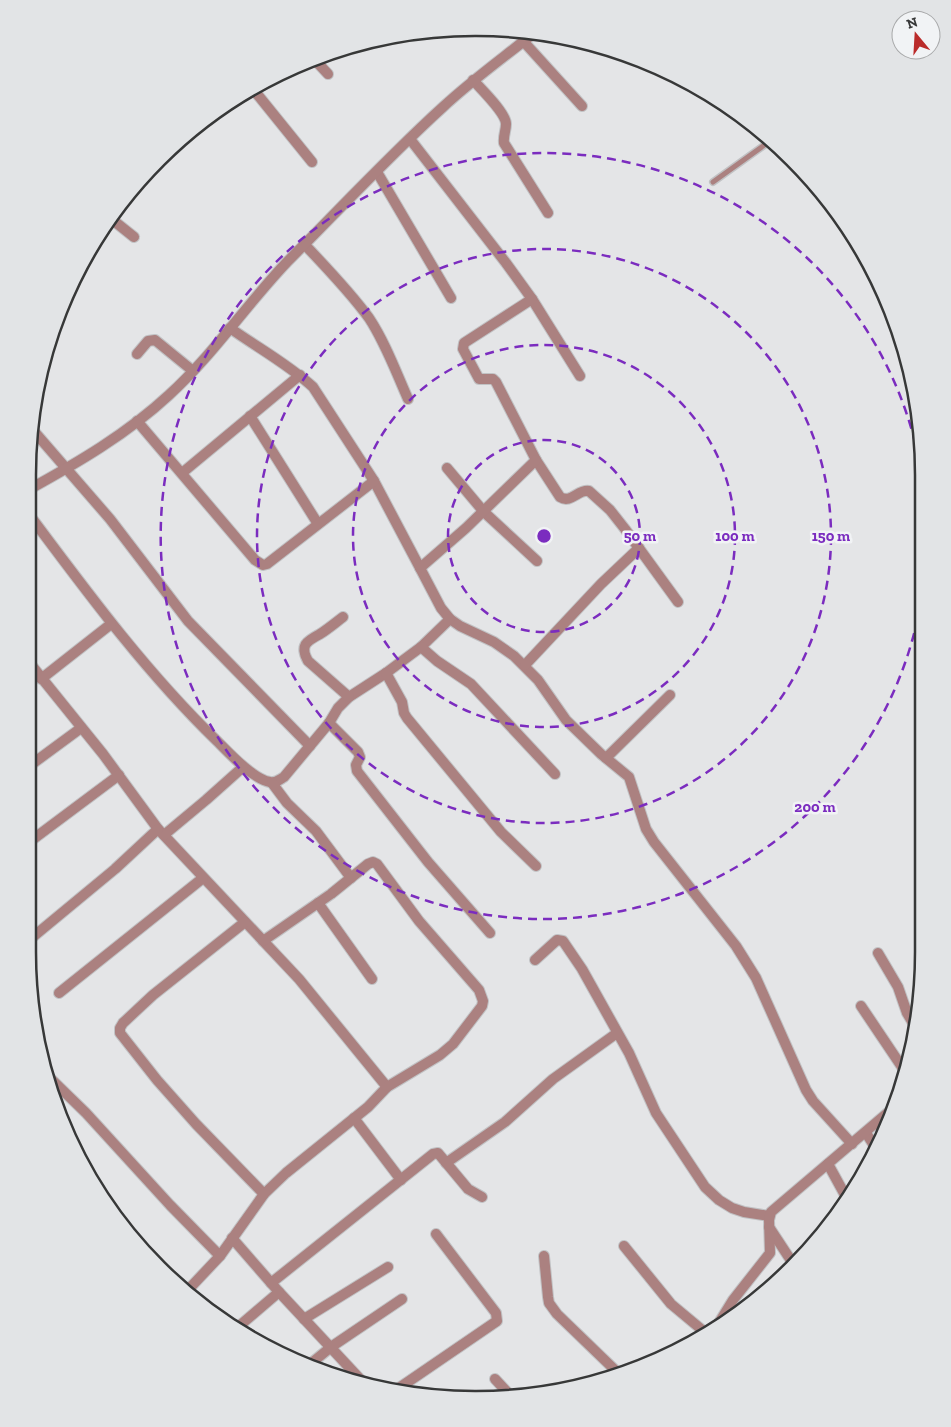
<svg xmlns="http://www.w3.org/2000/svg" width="951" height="1427" viewBox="0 0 951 1427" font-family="'Zilla Slab',serif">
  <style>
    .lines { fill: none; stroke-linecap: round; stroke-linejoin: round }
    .lane-casing { stroke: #c1c2c4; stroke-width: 8 }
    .street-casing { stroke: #c1c2c4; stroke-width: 12 }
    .lane { stroke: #ab8180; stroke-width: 5 }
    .street { stroke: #ab8180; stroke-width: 10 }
    .ring { fill: none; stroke: #7b2cbf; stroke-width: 2.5; stroke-dasharray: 9 6 }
    .rim { fill: none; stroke: #373838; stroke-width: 2.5 }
    .centre { fill: #7b2cbf; stroke: #f1f3f5; stroke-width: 2.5 }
    .ring-label { font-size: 15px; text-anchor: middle; font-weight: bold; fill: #7b2cbf; stroke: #f1f3f5; stroke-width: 5; stroke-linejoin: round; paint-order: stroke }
  </style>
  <rect width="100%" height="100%" fill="#e4e5e7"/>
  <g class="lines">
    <defs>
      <path id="lane" d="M713 182 770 141"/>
      <g id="street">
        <path d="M524 42 582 106"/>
        <path d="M314 59 328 74"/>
        <path d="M473 80C481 89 506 113 506 124 506 131 503 136 504 143L548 213"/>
        <path d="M253 89 312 162"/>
        <path d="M410 139 506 263 532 299 580 376"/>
        <path d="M377 172 451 298"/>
        <path d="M114 221 134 237"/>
        <path d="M305 245C327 268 350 292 369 318 385 342 396 372 408 399"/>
        <path d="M532 299 464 343 463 349 479 379H493L496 382 536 460 560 497C571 504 578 489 589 491L610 510 625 529 678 602"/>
        <path d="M230 328C258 348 288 364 313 387L374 481 420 568 441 608 450 619 460 626 494 642 514 656 538 680 566 720 601 754 629 777 646 829 654 842 736 946 756 978 806 1090 813 1101 852 1144"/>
        <path d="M137 354 148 341 155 340 193 371"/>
        <path d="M250 416 318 524"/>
        <path d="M137 421 255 560 263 565 267 564 374 481"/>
        <path d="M32 429 110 519 188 621 310 746"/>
        <path d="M447 468 484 512 537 561"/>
        <path d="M182 473 300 375"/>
        <path d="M28 490C77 463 127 434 169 395 213 355 246 305 287 262 339 210 389 156 443 107 472 80 503 58 534 33"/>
        <path d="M28 513C87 592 145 671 217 741 229 753 253 779 270 782 276 783 279 780 284 777L329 723 338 708 349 697 386 673 421 647 450 619"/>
        <path d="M420 568 466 528 536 460"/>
        <path d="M343 617C335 623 328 629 320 634 307 641 299 645 308 661L349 697"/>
        <path d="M421 647 437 661 471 684 555 774"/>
        <path d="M28 661 103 754 158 829 299 979 387 1087"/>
        <path d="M525 665 601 584 639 548"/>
        <path d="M386 673 402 702 404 713 407 718 501 832 536 866"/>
        <path d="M41 679 111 624"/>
        <path d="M329 723 358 752 360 757 356 765 357 771 428 862 490 933"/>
        <path d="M606 758 670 695"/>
        <path d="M28 767 81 728"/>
        <path d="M272 783 287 803 316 831 351 878"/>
        <path d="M164 835 206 800 243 767"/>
        <path d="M28 843 119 775"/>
        <path d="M318 903 372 979"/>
        <path d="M245 922 153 995 123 1023 120 1028V1033L157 1080 196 1124 264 1194"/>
        <path d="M28 941 115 869 158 829"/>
        <path d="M878 953 898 987 907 1013 916 1028"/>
        <path d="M535 960 557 940 563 941 582 969 629 1053 656 1113 705 1187 719 1200 732 1208 744 1212 769 1216"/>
        <path d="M59 993 203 878"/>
        <path d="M861 1006 904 1070"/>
        <path d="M49 1077 86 1113 170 1205 220 1256"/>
        <path d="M354 1118 401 1180"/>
        <path d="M866 1133 877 1150"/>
        <path d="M446 1163 505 1122 553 1079 617 1033"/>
        <path d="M828 1164 845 1195"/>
        <path d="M769 1227 794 1265"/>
        <path d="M232 1238 279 1292 360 1379"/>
        <path d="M624 1246 671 1304 707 1334"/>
        <path d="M544 1256 548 1297 549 1303 557 1314 616 1371"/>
        <path d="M271 1283 433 1154 438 1153 468 1189 482 1197"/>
        <path d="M187 1291 220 1256 264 1194 286 1173 368 1107 387 1087 440 1055 453 1044 482 1006 483 1001 479 990 419 921 377 864 373 862 368 864 331 894 263 941"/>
        <path d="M304 1319 388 1267"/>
        <path d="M717 1326 733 1300 770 1253 769 1220 771 1212 891 1110"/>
        <path d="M238 1327 279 1292"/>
        <path d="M308 1366 331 1347 402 1299"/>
        <path d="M495 1379 509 1394"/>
        <path d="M399 1388 497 1321 496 1313 436 1234"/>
      </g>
    </defs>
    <use href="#lane" class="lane-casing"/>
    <use href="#street" class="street-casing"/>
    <use href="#lane" class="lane"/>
    <use href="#street" class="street"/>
  </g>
  <g class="ring">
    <circle cx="544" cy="536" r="96"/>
    <circle cx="544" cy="536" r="191"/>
    <circle cx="544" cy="536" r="287"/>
    <path d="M923 589A383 383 0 1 1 923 483"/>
  </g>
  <path d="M0 0H951V1427H0ZM475 36H476A439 439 0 0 1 915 475V952A439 439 0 0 1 476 1391H475A439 439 0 0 1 36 952V475A439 439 0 0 1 475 36Z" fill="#e2e4e6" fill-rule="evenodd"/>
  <path class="rim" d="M475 36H476A439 439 0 0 1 915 475V952A439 439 0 0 1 476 1391H475A439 439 0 0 1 36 952V475A439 439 0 0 1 475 36Z"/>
  <circle cx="544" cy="536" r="8" class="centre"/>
  <g class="ring-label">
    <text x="640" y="541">50 m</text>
    <text x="735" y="541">100 m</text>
    <text x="831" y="541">150 m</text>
    <text x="815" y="812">200 m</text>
  </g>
  <g transform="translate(916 35) rotate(342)"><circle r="24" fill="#f1f3f5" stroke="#a7a8a9"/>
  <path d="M0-4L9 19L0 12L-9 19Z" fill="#ba2b2a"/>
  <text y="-8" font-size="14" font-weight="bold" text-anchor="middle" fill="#373838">N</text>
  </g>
</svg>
